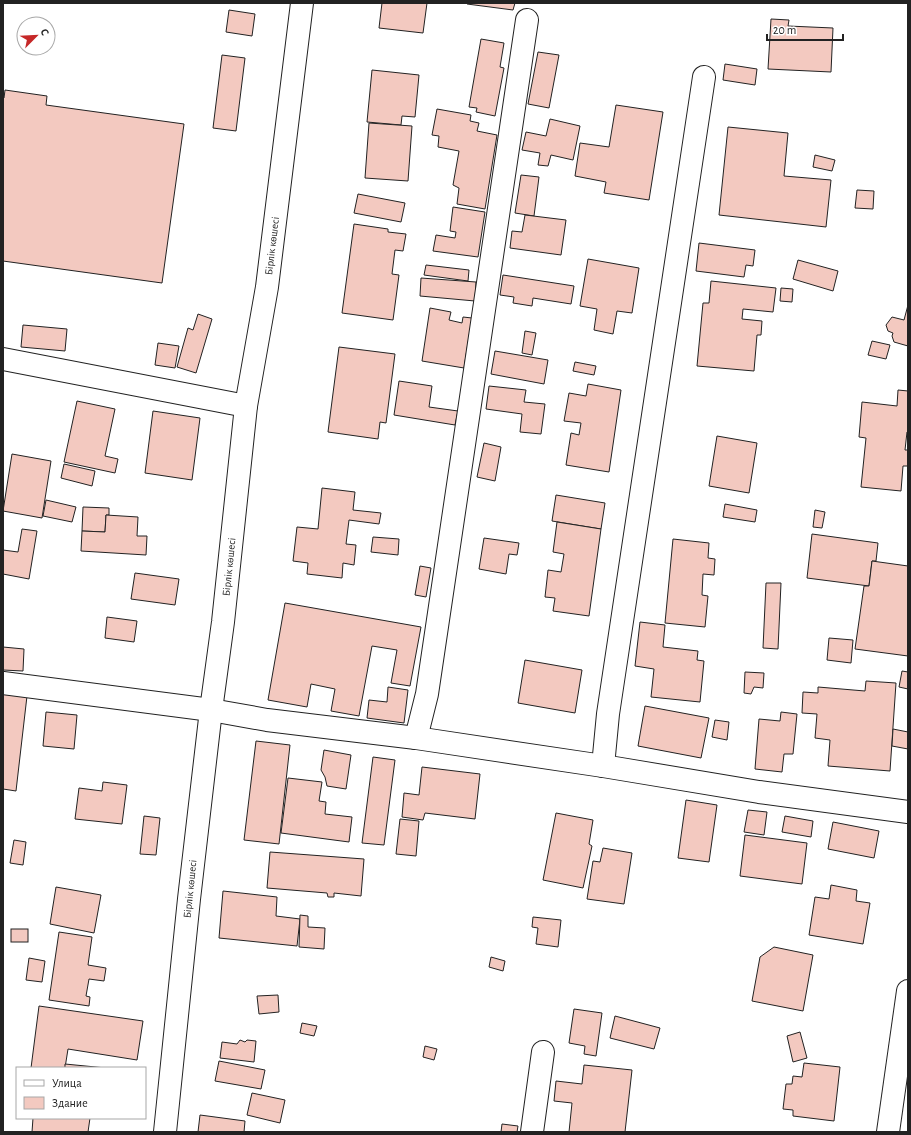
<svg xmlns="http://www.w3.org/2000/svg" width="911" height="1135" viewBox="0 0 911 1135" font-family="'Alegreya Sans',sans-serif">
  <style>
    .building { fill: #f3c9c0; stroke: #222 }
    .lines { fill: none; stroke-linecap: round; stroke-linejoin: round }
    .minor-casing { stroke: #222; stroke-width: 24 }
    .major-casing { stroke: #222; stroke-width: 24 }
    .minor { stroke: #fff; stroke-width: 22 }
    .major { stroke: #fff; stroke-width: 22 }
    .labels { text-anchor: middle; dominant-baseline: central; stroke-width: 3; stroke-linejoin: round; paint-order: stroke }
    .street-label { font-size: 11px; fill: #222; stroke: #fff }
  </style>
  <rect width="100%" height="100%" fill="#fff"/>
  <g class="building">
    <path d="M382 3H427L423 33 379 28Z"/>
    <path d="M468 3H515L513 10 467 4Z"/>
    <path d="M229 10 255 14 252 36 226 32Z"/>
    <path d="M771 19 789 20 788 26 833 28 831 72 768 69Z"/>
    <path d="M481 39 504 43 500 67 504 68 495 116 476 112 477 108 469 107Z"/>
    <path d="M538 52 559 55 549 108 528 104Z"/>
    <path d="M222 55 245 58 236 131 213 128Z"/>
    <path d="M725 64 757 69 755 85 723 80Z"/>
    <path d="M372 70 419 75 415 117 402 116 401 125 367 122Z"/>
    <path d="M5 90 47 96 46 105 184 124 162 283 3 261V98H4Z"/>
    <path d="M616 105 663 112 649 200 604 193 606 182 575 176 580 143 609 147Z"/>
    <path d="M437 109 471 115 470 121 479 123 477 131 497 135 485 209 457 204 459 188 453 185 459 151 438 147 439 136 432 135Z"/>
    <path d="M550 119 580 126 573 160 551 155 548 166 538 165 540 153 522 150 526 132 546 136Z"/>
    <path d="M369 123 412 126 408 181 365 178Z"/>
    <path d="M728 127 788 133 784 176 831 180 826 227 719 215Z"/>
    <path d="M815 155 835 160 832 171 813 167Z"/>
    <path d="M521 175 539 177 534 216 515 213Z"/>
    <path d="M857 190 874 191 873 209 855 208Z"/>
    <path d="M358 194 405 203 401 222 354 213Z"/>
    <path d="M453 207 485 212 478 257 433 251 436 235 455 238 456 232 450 231Z"/>
    <path d="M525 215 566 220 561 255 510 248 512 231 522 232Z"/>
    <path d="M354 224 388 229V232L406 234 403 251 395 250 392 274 399 275 393 320 342 313Z"/>
    <path d="M699 243 755 250 753 266 746 265 744 277 696 271Z"/>
    <path d="M588 259 639 268 632 313 617 311 613 334 594 330 597 309 580 306Z"/>
    <path d="M798 260 838 271 833 291 793 279Z"/>
    <path d="M426 265 469 270 468 281 424 275Z"/>
    <path d="M503 275 574 286 571 304 533 298 532 306 513 303 514 297 500 295Z"/>
    <path d="M421 278 476 282 475 301 420 296Z"/>
    <path d="M711 281 776 288 773 312 743 309 742 319 762 321 761 335H757L754 371 697 366 703 303H709Z"/>
    <path d="M781 288 793 289 792 302 780 301Z"/>
    <path d="M908 305V346L894 342 892 336 893 333 888 331 886 325 892 317 904 320Z"/>
    <path d="M430 308 451 312 449 320 462 323 463 317 472 318 464 368 422 361Z"/>
    <path d="M198 314 212 319 196 373 177 367 188 328 193 330Z"/>
    <path d="M23 325 67 329 65 351 21 347Z"/>
    <path d="M525 331 536 333 532 355 522 353Z"/>
    <path d="M872 341 890 345 886 359 868 355Z"/>
    <path d="M158 343 179 346 175 368 155 365Z"/>
    <path d="M339 347 395 354 386 423 380 422 378 439 328 432Z"/>
    <path d="M495 351 548 360 544 384 491 374Z"/>
    <path d="M575 362 596 366 594 375 573 371Z"/>
    <path d="M399 381 432 386 429 407 458 411 455 425 394 415Z"/>
    <path d="M588 384 621 390 609 472 566 465 571 433 579 435 581 423 564 421 569 393 586 396Z"/>
    <path d="M489 386 526 390 524 402 545 404 541 434 520 432 522 414 486 409Z"/>
    <path d="M898 390 908 391V432H907L905 450H908V466H903L901 491 861 487 866 438 859 437 862 402 897 406Z"/>
    <path d="M77 401 115 409 105 456 118 459 115 473 64 462Z"/>
    <path d="M153 411 200 418 192 480 145 473Z"/>
    <path d="M717 436 757 443 749 493 709 486Z"/>
    <path d="M484 443 501 447 495 481 477 477Z"/>
    <path d="M12 454 51 461 42 518 3 511Z"/>
    <path d="M64 464 95 471 92 486 61 478Z"/>
    <path d="M322 488 355 492 353 510 381 513 379 524 349 520 346 544 356 545 354 565 343 563 342 578 307 574 308 563 293 561 297 527 318 529Z"/>
    <path d="M556 495 605 503 601 529 552 521Z"/>
    <path d="M46 500 76 507 72 522 43 516Z"/>
    <path d="M725 504 757 510 755 522 723 517Z"/>
    <path d="M83 507 109 508V515H106L105 532 82 531Z"/>
    <path d="M815 510 825 512 822 528 813 527Z"/>
    <path d="M106 515 138 517 137 536H147L146 555 81 551 82 531 105 532Z"/>
    <path d="M557 522 601 529 589 616 553 611 555 598 545 597 548 570 561 572 564 554 553 552Z"/>
    <path d="M22 529 37 531 29 579 3 574V550L18 552Z"/>
    <path d="M812 534 878 543 876 561H872L869 586 807 578Z"/>
    <path d="M373 537 399 539 398 555 371 552Z"/>
    <path d="M484 538 519 543 517 555 509 554 506 574 479 569Z"/>
    <path d="M673 539 709 543 708 558 715 559 714 575 703 574 702 595 708 596 705 627 665 623Z"/>
    <path d="M872 561 908 566V656L855 649 864 586H869Z"/>
    <path d="M420 566 431 568 426 597 415 595Z"/>
    <path d="M135 573 179 579 175 605 131 599Z"/>
    <path d="M766 583H781L778 649 763 648Z"/>
    <path d="M285 603 421 627 410 686 391 683 397 650 372 646 359 716 331 711 335 689 311 684 307 707 268 700Z"/>
    <path d="M107 617 137 621 134 642 105 638Z"/>
    <path d="M640 622 665 625 663 647 698 651 697 660 704 661 700 702 651 697 654 669 635 666Z"/>
    <path d="M829 638 853 640 851 663 827 660Z"/>
    <path d="M3 647 24 649 23 671 3 670Z"/>
    <path d="M525 660 582 670 575 713 518 703Z"/>
    <path d="M902 671 908 672V689L899 687Z"/>
    <path d="M745 672 764 673 763 688 754 687 751 694 744 693Z"/>
    <path d="M866 681 896 683 890 771 828 766 830 740 815 738 817 714 802 713 803 692 818 693V687L865 691Z"/>
    <path d="M388 687 408 690 404 723 367 718 369 700 387 702Z"/>
    <path d="M3 693 27 696 16 791 3 789Z"/>
    <path d="M645 706 709 718 701 758 638 746Z"/>
    <path d="M46 712 77 715 74 749 43 746Z"/>
    <path d="M781 712 797 714 793 754H784L782 772 755 769 759 719 780 721Z"/>
    <path d="M715 720 729 722 727 740 712 737Z"/>
    <path d="M893 729 908 732V749L892 746Z"/>
    <path d="M256 741 290 745 279 844 244 840Z"/>
    <path d="M324 750 351 755 346 789 327 786 325 777 321 770Z"/>
    <path d="M373 757 395 760 384 845 362 843Z"/>
    <path d="M422 767 480 774 475 819 425 813 423 820 402 817 404 793 419 795Z"/>
    <path d="M288 778 322 782 319 801 326 802 325 814 352 817 349 842 281 833Z"/>
    <path d="M103 782 127 785 122 824 75 819 79 788 102 791Z"/>
    <path d="M686 800 717 805 709 862 678 858Z"/>
    <path d="M748 810 767 812 764 835 744 832Z"/>
    <path d="M556 813 593 820 589 844 592 846 583 888 543 880Z"/>
    <path d="M144 816 160 818 156 855 140 854Z"/>
    <path d="M785 816 813 821 811 837 782 832Z"/>
    <path d="M400 819 419 821 416 856 396 854Z"/>
    <path d="M833 822 879 831 874 858 828 849Z"/>
    <path d="M745 835 807 843 802 884 740 876Z"/>
    <path d="M14 840 26 842 23 865 10 863Z"/>
    <path d="M603 848 632 853 624 904 587 899 593 861 600 862Z"/>
    <path d="M270 852 364 859 361 896 334 893V897H328L327 893 267 888Z"/>
    <path d="M831 885 857 890 856 901 870 903 863 944 809 935 815 897 829 899Z"/>
    <path d="M56 887 101 895 94 933 50 924Z"/>
    <path d="M223 891 277 897 276 916 300 919 297 946 219 938Z"/>
    <path d="M300 915 308 916V927L325 928 324 949 299 947Z"/>
    <path d="M533 917 561 920 558 947 536 944 538 928 532 927Z"/>
    <rect x="11" y="929" width="17" height="13"/>
    <path d="M59 932 92 937 88 965 106 968 104 981 89 979 86 996 90 997 89 1006 49 1000Z"/>
    <path d="M774 947 813 955 803 1011 752 1001 760 957Z"/>
    <path d="M491 957 505 961 503 971 489 967Z"/>
    <path d="M29 958 45 961 42 982 26 980Z"/>
    <path d="M278 995 279 1012 259 1014 257 996Z"/>
    <path d="M39 1006 143 1021 137 1060 68 1049 65 1068H31Z"/>
    <path d="M574 1009 602 1013 596 1056 584 1054 585 1046 569 1043Z"/>
    <path d="M615 1016 660 1028 654 1049 610 1038Z"/>
    <path d="M302 1023 317 1026 314 1036 300 1033Z"/>
    <path d="M800 1032 807 1058 793 1062 787 1036Z"/>
    <path d="M240 1040 245 1042 247 1040 256 1041 254 1062 220 1058 222 1042 237 1044Z"/>
    <path d="M425 1046 437 1049 434 1060 423 1057Z"/>
    <path d="M219 1061 265 1070 261 1089 215 1081Z"/>
    <path d="M804 1063 840 1067 834 1121 793 1116V1110L783 1109 786 1084H792L793 1076 802 1077Z"/>
    <path d="M65 1064 106 1068H65Z"/>
    <path d="M584 1065 632 1070 625 1132H569L572 1103 554 1101 556 1081 582 1084Z"/>
    <path d="M252 1093 285 1100 280 1123 247 1115Z"/>
    <path d="M200 1115 245 1121 244 1132H198Z"/>
    <path d="M33 1118H90L88 1132H32Z"/>
    <path d="M502 1124 518 1126 517 1132H501Z"/>
  </g>
  <g class="lines">
    <defs>
      <g id="minor">
        <path d="M3 359 246 406"/>
        <path d="M3 683 211 710 267 720 416 738 603 766 759 792 908 812"/>
        <path d="M416 738 427 694 527 20"/>
        <path d="M603 766 608 714 704 77"/>
        <path d="M532 1132 543 1052"/>
        <path d="M888 1132 908 991"/>
      </g>
      <path id="major" d="M165 1132 189 899 211 710 223 622 246 406 267 287 302 3"/>
    </defs>
    <use href="#minor" class="minor-casing"/>
    <use href="#major" class="major-casing"/>
    <use href="#minor" class="minor"/>
    <use href="#major" class="major"/>
  </g>
  <g class="labels">
    <g class="street-label">
      <text transform="translate(272 246) rotate(-83)">Бірлік көшесі</text>
      <text transform="translate(229 567) rotate(-84)">Бірлік көшесі</text>
      <text transform="translate(190 889) rotate(-84)">Бірлік көшесі</text>
    </g>
  </g>
  <rect width="911" height="1135" fill="none" stroke="#222222" stroke-width="8"/>
  <rect x="16" y="1067" width="130" height="52" fill="#ffffff" stroke="#a7a7a7"/>
  <rect x="24" y="1080" width="20" height="6" fill="#ffffff" stroke="#a7a7a7"/>
  <text x="52" y="1087" font-size="12" fill="#222222">Улица</text>
  <rect x="24" y="1097" width="20" height="12" fill="#f3c9c0" stroke="#a7a7a7"/>
  <text x="52" y="1107" font-size="12" fill="#222222">Здание</text>
  <g transform="translate(36 36) rotate(66)"><circle r="19" fill="#ffffff" stroke="#a7a7a7"/>
  <path d="M0-3L7 15L0 10L-7 15Z" fill="#c62828"/>
  <text y="-6" font-size="11" font-weight="bold" text-anchor="middle" fill="#222222">С</text>
  </g>
  <path d="M767 34v6h76v-6" fill="none" stroke="#222222" stroke-width="2"/>
  <text x="773" y="34" font-size="12" fill="#222222" stroke="#ffffff" stroke-width="3" paint-order="stroke">20 m</text>
</svg>
